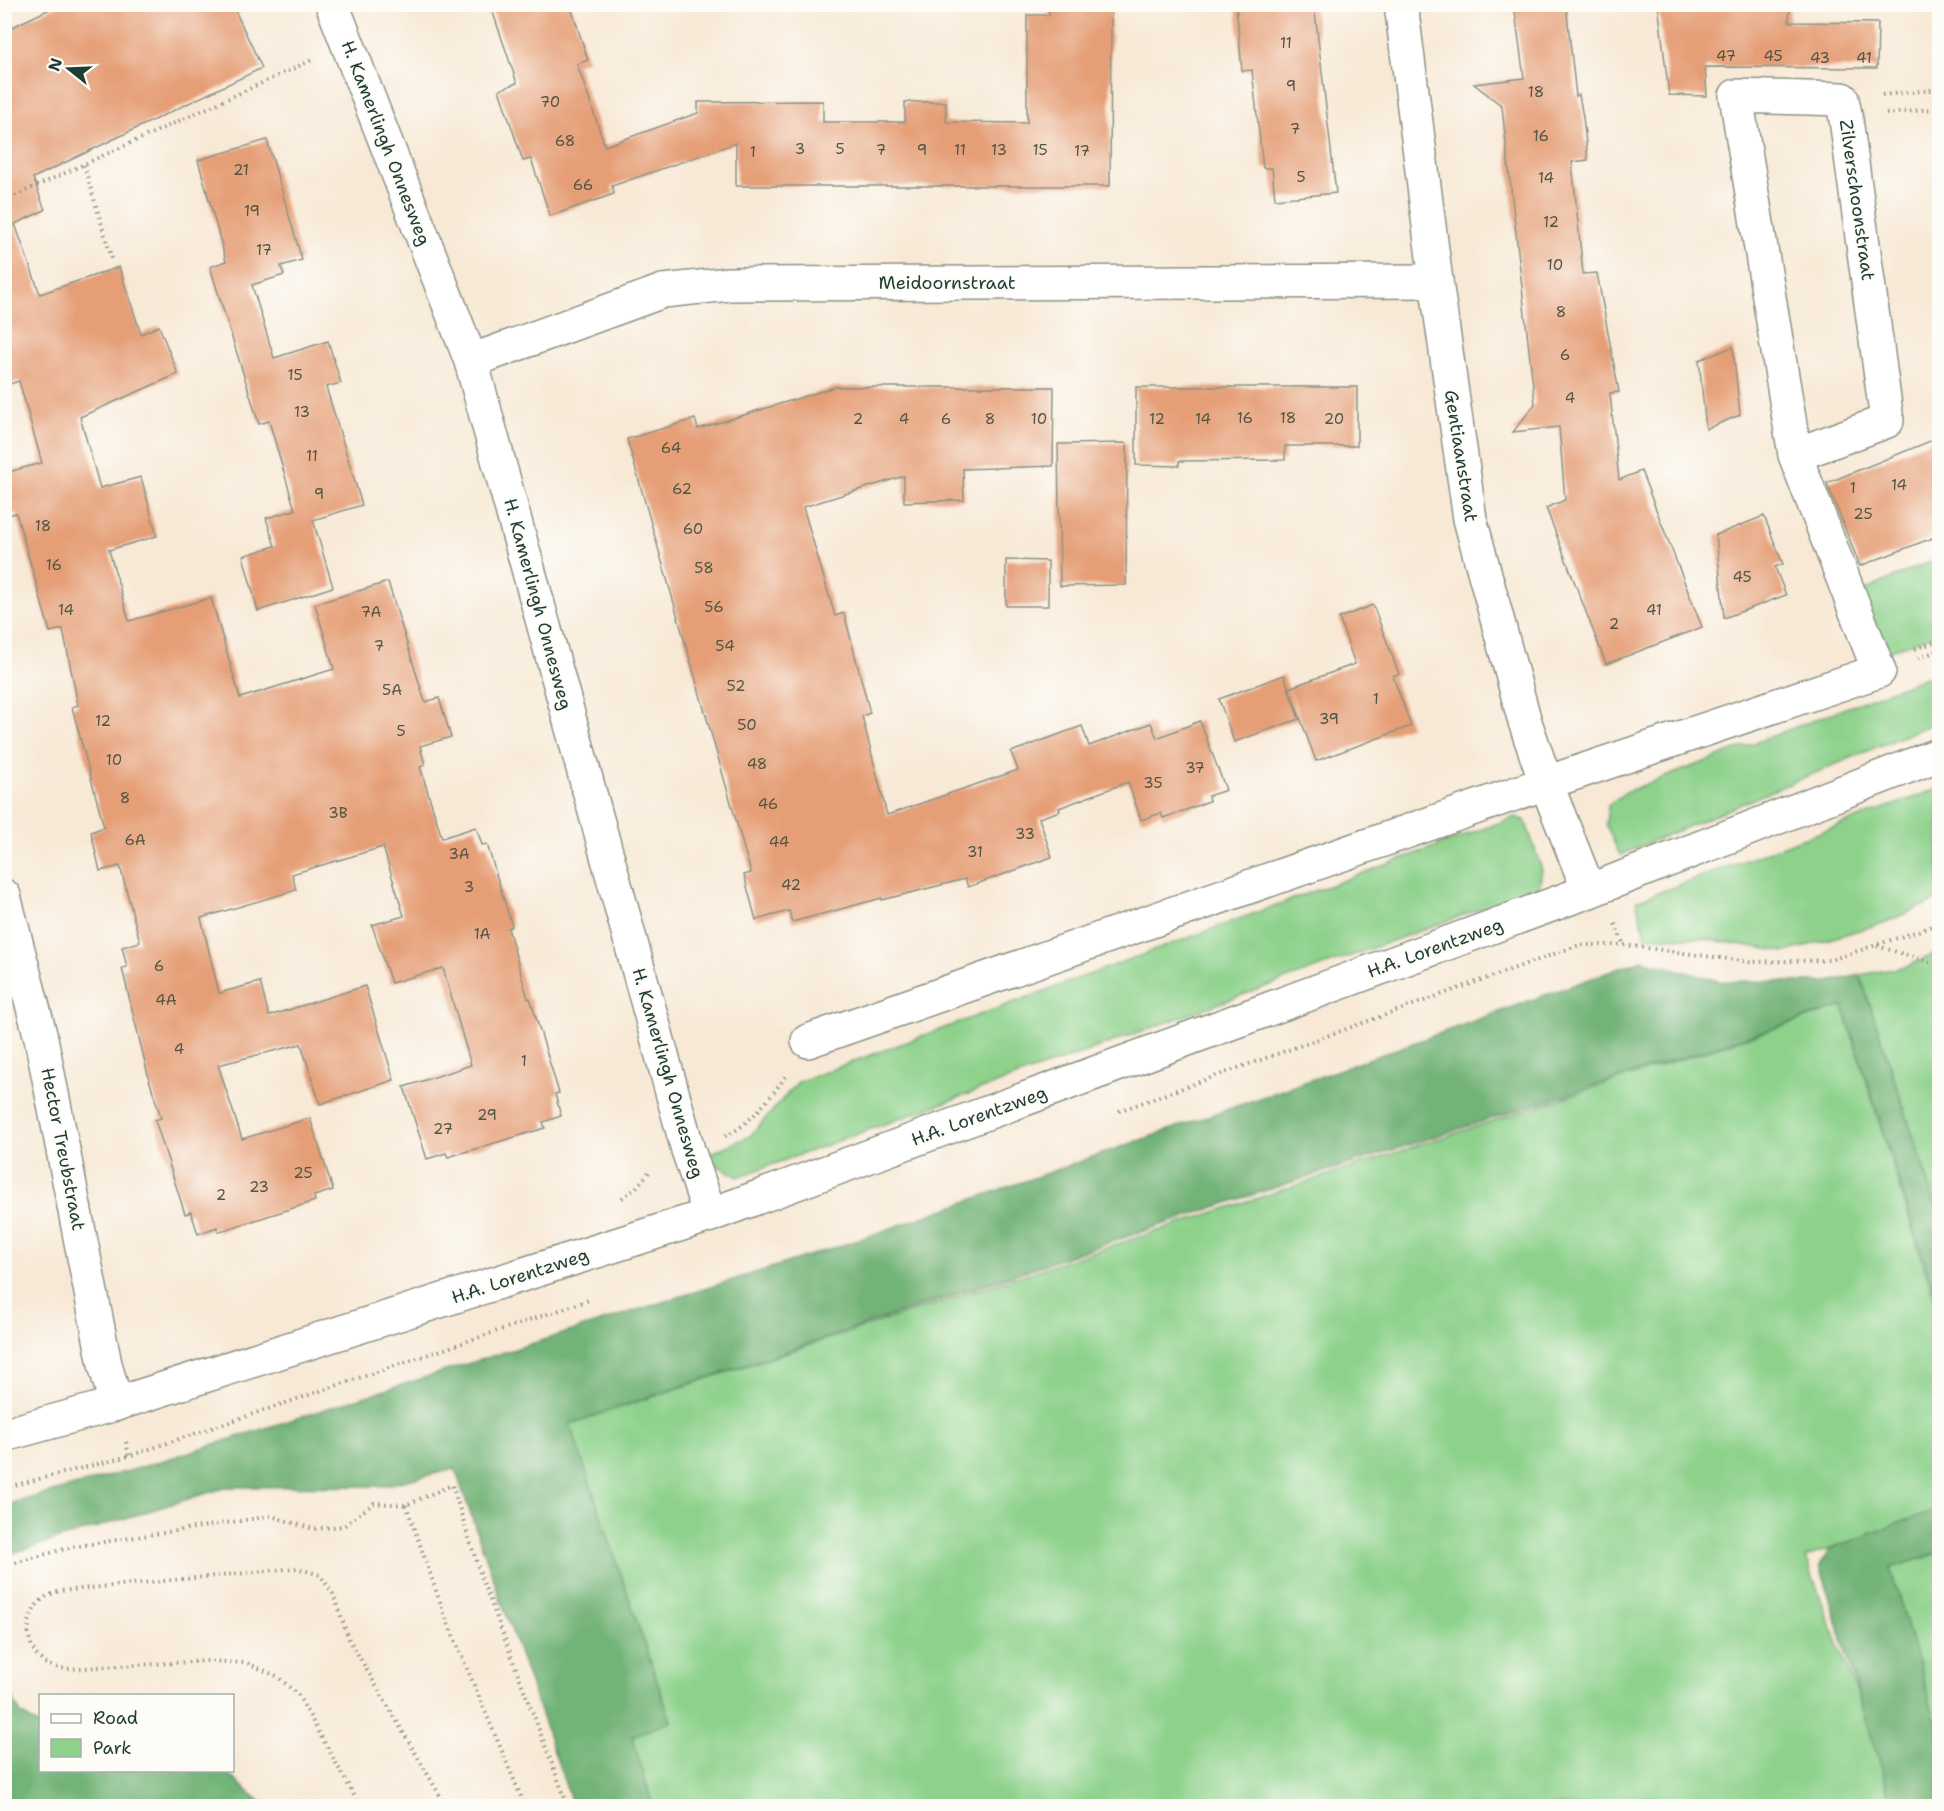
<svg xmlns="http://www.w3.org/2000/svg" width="1944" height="1811" viewBox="0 0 1944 1811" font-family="'Shantell Sans',sans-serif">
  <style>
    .green { fill: #8dd18b; stroke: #568760; stroke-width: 1.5 }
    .forest { fill: #72b377; stroke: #487856; stroke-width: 1.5 }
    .building { fill: #e59e76 }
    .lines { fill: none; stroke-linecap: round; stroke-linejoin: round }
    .minor-casing { stroke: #8c9385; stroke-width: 36 }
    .path { stroke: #8c9385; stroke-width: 4; stroke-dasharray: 1.5 4.5; stroke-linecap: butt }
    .minor { stroke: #fff; stroke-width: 33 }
    .labels { text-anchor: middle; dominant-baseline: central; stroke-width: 4.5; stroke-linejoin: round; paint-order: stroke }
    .number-label { font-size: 15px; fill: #505544 }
    .street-label { font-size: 18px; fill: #1f3d34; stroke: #fdfcf7 }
  </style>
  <rect width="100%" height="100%" fill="#fdfcf7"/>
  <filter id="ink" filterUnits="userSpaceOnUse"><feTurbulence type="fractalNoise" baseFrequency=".0167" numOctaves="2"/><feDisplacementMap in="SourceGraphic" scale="12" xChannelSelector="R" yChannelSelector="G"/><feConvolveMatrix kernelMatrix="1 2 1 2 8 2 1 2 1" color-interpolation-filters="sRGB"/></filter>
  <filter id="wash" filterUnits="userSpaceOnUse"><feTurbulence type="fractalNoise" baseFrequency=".008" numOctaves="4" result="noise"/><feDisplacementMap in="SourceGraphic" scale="24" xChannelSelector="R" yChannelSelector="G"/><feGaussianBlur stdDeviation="1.35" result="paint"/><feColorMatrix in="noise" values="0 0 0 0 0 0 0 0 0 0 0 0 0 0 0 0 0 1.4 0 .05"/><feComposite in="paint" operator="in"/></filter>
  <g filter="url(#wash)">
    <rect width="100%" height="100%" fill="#f8e9d6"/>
    <g class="green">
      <path d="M1939 557V633L1885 652 1860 593Z"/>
      <path d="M1939 672V721L1620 855 1606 825 1608 805 1626 792Z"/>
      <path d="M1939 788V899L1886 922 1786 952 1699 938 1646 937 1636 901Z"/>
      <path d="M1515 817 1525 820 1542 870 1539 888 738 1177 713 1163 711 1153 750 1136 798 1082Z"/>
      <path d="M1939 952V1214L1860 975 1908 966Z"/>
      <path d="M1843 1006 1939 1314V1515L1805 1557 1900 1806H653L632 1736 671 1721 569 1424Z"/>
      <path d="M1939 1553V1732L1890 1568Z"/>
    </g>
    <g class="forest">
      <path d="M1642 960 1719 981 1827 982 1860 975 1939 1214V1307L1843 1006 1230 1202 570 1424 671 1722 632 1736 653 1806H573L455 1469 382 1486 227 1487 13 1553 5 1569V1505L139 1468 849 1243 1319 1077Z"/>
      <path d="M1939 1508V1553L1890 1568 1939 1732V1806H1892L1820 1565 1830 1549Z"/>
      <path d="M5 1684 21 1714 40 1726V1770L224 1771 266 1806H5Z"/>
    </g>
    <g id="blocks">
      <g class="building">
        <path d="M60 4H232L262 68 33 178 45 210 15 224 40 294 119 267 141 334 159 326 178 374 80 417 100 488 141 477 157 536 109 550 129 621 211 598 240 698 334 669 315 604 388 582 425 702 439 698 451 737 420 746 425 765 420 767 442 838 476 827 482 845 487 844 512 926 508 928 528 999 530 998 559 1093 555 1094 561 1116 543 1122 545 1128 448 1157 446 1153 427 1159 404 1087 471 1065 443 968 391 983 372 925 404 916 383 847 292 874 296 890 201 918 219 993 260 982 269 1016 365 986 394 1080 320 1104 301 1044 218 1065 242 1139 310 1118 333 1190 314 1196 315 1201 218 1232 217 1227 198 1234 191 1212 185 1214 155 1120 161 1118 149 1079 122 968 127 967 122 947 140 942 120 866 100 871 91 832 104 827 72 707 78 705 63 629 50 632 16 513 4 516V473L42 463 19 381 4 386V31Z"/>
        <path d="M490 4H570L588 60 577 64 605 146 698 113V102L823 101V122H905V102H946V122L1027 123V15H1049V4H1111L1110 186H736V143L612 186 614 194 550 216 531 159 523 161 499 90 517 83Z"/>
        <path d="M1236 4H1314L1336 193 1275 199 1272 168H1263L1252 70 1242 71Z"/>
        <path d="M1514 4H1566L1576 96 1579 95 1583 117 1588 160 1572 162 1583 274 1597 273 1619 392 1610 393 1619 480 1641 471 1702 627 1606 664 1546 508 1565 500 1559 427 1513 432 1535 404 1504 126 1502 106 1474 84 1524 78Z"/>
        <path d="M1658 4H1790L1789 22 1878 23 1877 68 1705 67 1707 96 1669 95Z"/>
        <path d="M267 140 302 260 281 266 284 275 252 285 274 358 328 341 341 383 326 387 362 505 313 520 333 587 258 611 243 556 275 546 266 518 295 510 269 421 259 424 210 267 226 261 198 160Z"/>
        <path d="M1733 347 1740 415 1706 429 1699 360Z"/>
        <path d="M835 387H1054L1053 466 963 469 964 500 904 502V476L803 507 835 616 844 613 870 713 862 716 887 815 1018 770 1011 752 1082 726 1089 746 1151 723 1157 738 1200 721 1226 790 1208 796 1209 801 1186 810 1163 818 1161 813 1141 820 1128 782 1059 808 1060 811 1039 818 1052 857 968 887 965 879 882 900V898L792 922 789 911 756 920 744 875 751 873 627 439 695 419 698 429Z"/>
        <path d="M1136 387H1357V446H1285V460L1179 461V466L1136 465Z"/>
        <path d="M1940 437V535L1860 566 1827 483Z"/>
        <path d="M1127 443 1126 585 1060 586 1058 444Z"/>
        <path d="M1764 516 1783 564 1775 567 1786 595 1724 618 1716 535Z"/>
        <path d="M1006 560 1048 561V606H1006Z"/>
        <path d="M1373 605 1399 674 1393 676 1411 726 1316 761 1289 688 1355 664 1339 618Z"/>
        <path d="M1284 675 1299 719 1234 742 1219 699Z"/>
      </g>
    </g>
  </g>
  <g filter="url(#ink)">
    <use href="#blocks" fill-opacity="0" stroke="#8c9385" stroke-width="1.5"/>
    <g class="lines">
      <defs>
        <g id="minor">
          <path d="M332 4 471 361 688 1150 710 1215"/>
          <path d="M1401 4 1436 281 1470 519 1525 722 1546 783 1589 891"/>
          <path d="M471 361 663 291 729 284 1436 281"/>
          <path d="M4 896 41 1038 105 1364 116 1404"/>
          <path d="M808 1041 1546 783 1879 671 1795 455 1736 96 1842 99 1846 119 1887 421 1795 455"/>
          <path d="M4 1435 116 1404 710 1215 1589 891 1940 754"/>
        </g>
      </defs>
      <use href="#minor" class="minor-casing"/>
      <g class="path">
        <path d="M1882 95 1940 89"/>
        <path d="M1886 114 1940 108"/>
        <path d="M84 165 112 259"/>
        <path d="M4 201 312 60"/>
        <path d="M1915 649 1940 640"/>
        <path d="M1918 658 1940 650"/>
        <path d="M1615 924 1624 945"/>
        <path d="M1877 946 1940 965"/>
        <path d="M1119 1111 1579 945H1624L1750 962 1830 960 1940 924"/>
        <path d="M725 1136C747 1128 774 1094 787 1074"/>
        <path d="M622 1198 635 1189 651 1170"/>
        <path d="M126 1442 129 1456"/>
        <path d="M4 1488 129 1456 592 1299"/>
        <path d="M406 1505 445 1616 525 1806"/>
        <path d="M4 1566 72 1547 271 1516 313 1529 344 1526 374 1503 406 1505 452 1485 482 1579 568 1806"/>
        <path d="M360 1806 298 1695 277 1676 247 1663 208 1661 66 1669C61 1668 53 1667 48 1665 24 1651 22 1615 43 1599 47 1595 55 1593 60 1591L297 1568 320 1575 333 1594 349 1639 446 1806"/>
      </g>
      <use href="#minor" class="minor"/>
    </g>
  </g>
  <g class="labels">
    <g class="number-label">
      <text x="1286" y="43">11</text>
      <text x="1726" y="56">47</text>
      <text x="1773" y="56">45</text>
      <text x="1820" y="58">43</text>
      <text x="1864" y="58">41</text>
      <text x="1291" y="86">9</text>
      <text x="1536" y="92">18</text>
      <text x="550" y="102">70</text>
      <text x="1295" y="129">7</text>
      <text x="1541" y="136">16</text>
      <text x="565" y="141">68</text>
      <text x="800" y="149">3</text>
      <text x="840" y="149">5</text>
      <text x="881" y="150">7</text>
      <text x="922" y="150">9</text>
      <text x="960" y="150">11</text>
      <text x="999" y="150">13</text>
      <text x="1040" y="150">15</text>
      <text x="1082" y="151">17</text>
      <text x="753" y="152">1</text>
      <text x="241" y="170">21</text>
      <text x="1301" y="177">5</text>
      <text x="1546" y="178">14</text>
      <text x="583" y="185">66</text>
      <text x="252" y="211">19</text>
      <text x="1551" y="222">12</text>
      <text x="264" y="250">17</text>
      <text x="1555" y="265">10</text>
      <text x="1561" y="312">8</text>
      <text x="1565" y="355">6</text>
      <text x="295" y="375">15</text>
      <text x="1570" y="398">4</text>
      <text x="302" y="412">13</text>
      <text x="1245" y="418">16</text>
      <text x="1288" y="418">18</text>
      <text x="858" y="419">2</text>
      <text x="904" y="419">4</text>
      <text x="946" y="419">6</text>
      <text x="990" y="419">8</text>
      <text x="1039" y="419">10</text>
      <text x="1157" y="419">12</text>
      <text x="1203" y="419">14</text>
      <text x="1334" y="419">20</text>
      <text x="671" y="448">64</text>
      <text x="312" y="456">11</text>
      <text x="1899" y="485">14</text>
      <text x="1853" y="488">1</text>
      <text x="682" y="489">62</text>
      <text x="319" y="494">9</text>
      <text x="1863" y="514">25</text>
      <text x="43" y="526">18</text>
      <text x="693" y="529">60</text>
      <text x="54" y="565">16</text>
      <text x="704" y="568">58</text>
      <text x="1742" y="577">45</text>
      <text x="714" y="607">56</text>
      <text x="66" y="610">14</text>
      <text x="1654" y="610">41</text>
      <text x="371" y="612">7A</text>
      <text x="1614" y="624">2</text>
      <text x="379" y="646">7</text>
      <text x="725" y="646">54</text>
      <text x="736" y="686">52</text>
      <text x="392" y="690">5A</text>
      <text x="1376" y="699">1</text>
      <text x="1329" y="719">39</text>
      <text x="103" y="721">12</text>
      <text x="747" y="725">50</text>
      <text x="401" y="731">5</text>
      <text x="114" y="760">10</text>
      <text x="757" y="764">48</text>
      <text x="1195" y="768">37</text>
      <text x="1153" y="783">35</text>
      <text x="125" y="798">8</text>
      <text x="768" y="804">46</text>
      <text x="338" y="813">3B</text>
      <text x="1025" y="834">33</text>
      <text x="135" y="840">6A</text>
      <text x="779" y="842">44</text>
      <text x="975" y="852">31</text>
      <text x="459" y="854">3A</text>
      <text x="791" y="885">42</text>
      <text x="469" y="887">3</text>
      <text x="482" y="934">1A</text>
      <text x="159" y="966">6</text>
      <text x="166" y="1000">4A</text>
      <text x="179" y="1049">4</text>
      <text x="524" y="1061">1</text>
      <text x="487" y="1115">29</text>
      <text x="443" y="1129">27</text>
      <text x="303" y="1173">25</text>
      <text x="259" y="1187">23</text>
      <text x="221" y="1195">2</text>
    </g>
    <g class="street-label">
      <text transform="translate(386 143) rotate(69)">H. Kamerlingh Onnesweg</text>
      <text transform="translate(1857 200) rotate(82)">Zilverschoonstraat</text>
      <text x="947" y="283">Meidoornstraat</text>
      <text transform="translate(1461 456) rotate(81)">Gentiaanstraat</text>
      <text transform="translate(538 604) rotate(75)">H. Kamerlingh Onnesweg</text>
      <text transform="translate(1435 948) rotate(-20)">H.A. Lorentzweg</text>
      <text transform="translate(668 1073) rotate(74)">H. Kamerlingh Onnesweg</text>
      <text transform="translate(979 1116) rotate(-20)">H.A. Lorentzweg</text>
      <text transform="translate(63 1149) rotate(79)">Hector Treubstraat</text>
      <text transform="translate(520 1276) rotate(-18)">H.A. Lorentzweg</text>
    </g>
  </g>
  <rect width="1944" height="1811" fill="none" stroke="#fdfcf7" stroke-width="24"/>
  <rect x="39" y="1694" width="195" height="78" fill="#fdfcf7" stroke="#a4b0a9" stroke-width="1.5"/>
  <rect x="51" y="1714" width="30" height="9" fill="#ffffff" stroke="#a4b0a9" stroke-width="1.5"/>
  <text x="93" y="1724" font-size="18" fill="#1f3d34">Road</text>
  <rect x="51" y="1739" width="30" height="18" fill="#8dd18b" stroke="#a4b0a9" stroke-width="1.5"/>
  <text x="93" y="1754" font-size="18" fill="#1f3d34">Park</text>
  <g transform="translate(69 69) rotate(288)" stroke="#fdfcf7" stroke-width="4.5" paint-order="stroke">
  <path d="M0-4.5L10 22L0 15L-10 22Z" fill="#1f3d34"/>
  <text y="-9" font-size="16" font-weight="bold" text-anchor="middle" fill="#1f3d34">N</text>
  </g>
</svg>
